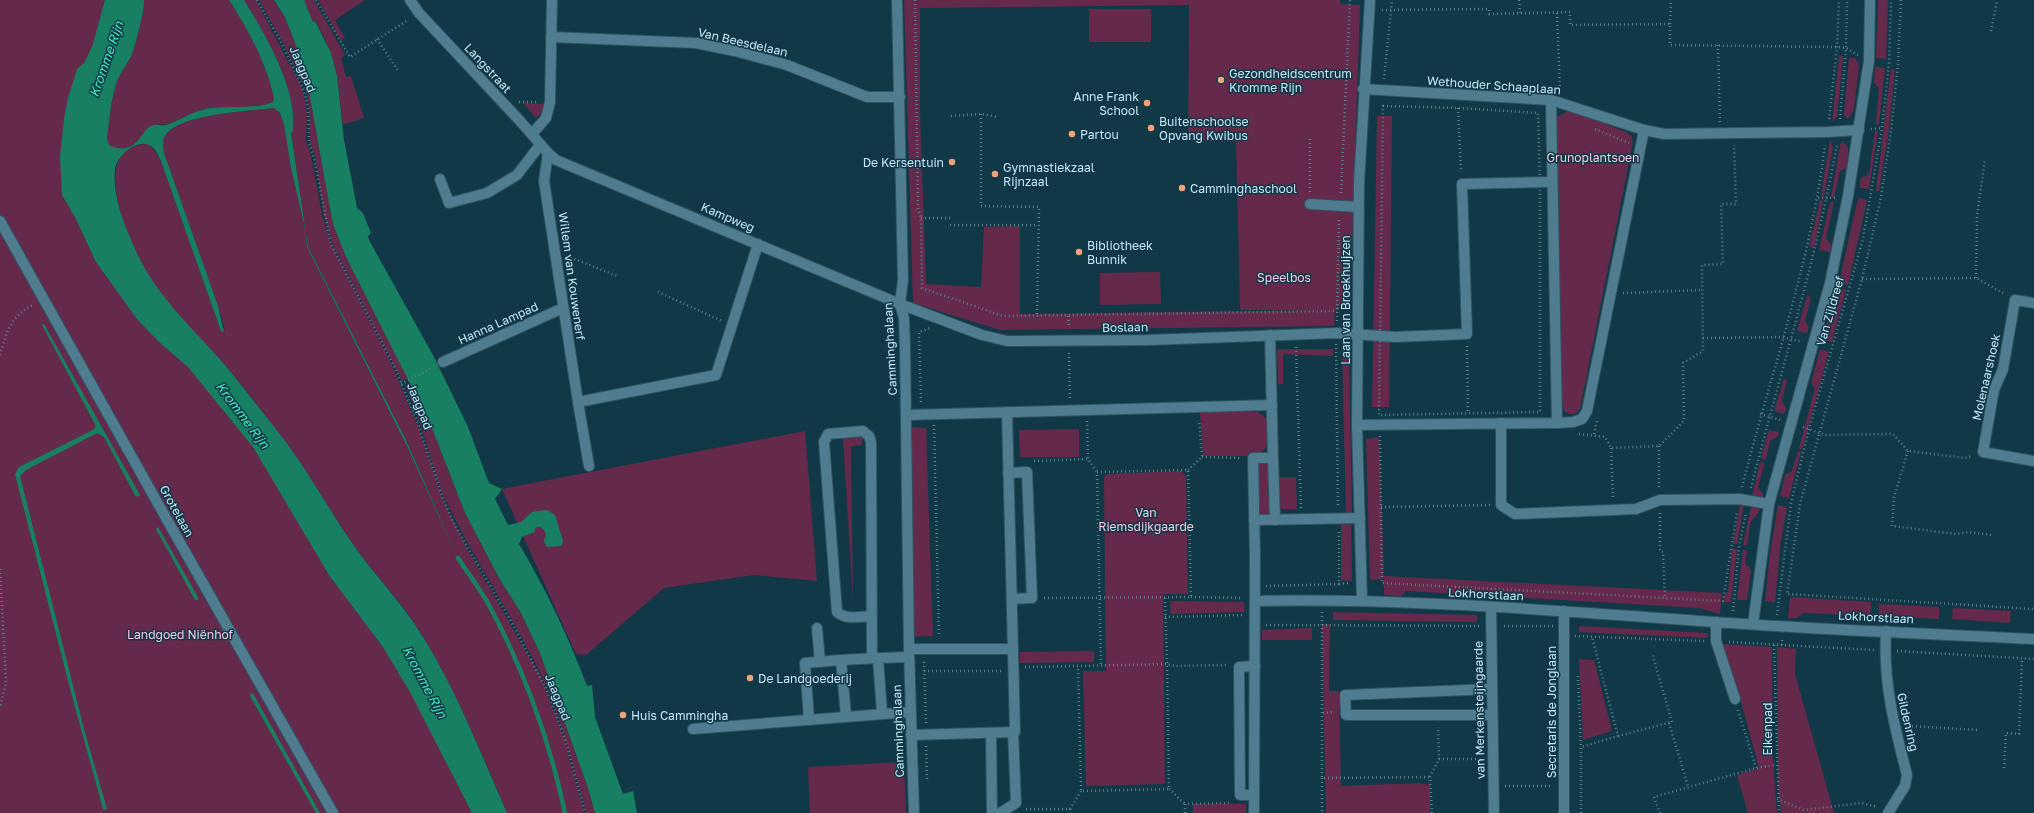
<svg xmlns="http://www.w3.org/2000/svg" width="2034" height="813" viewBox="0 0 2034 813" font-family="'Golos Text',sans-serif">
  <style>
    .green { fill: #652a4b }
    .water { fill: #178062 }
    .lines { fill: none; stroke-linecap: round; stroke-linejoin: round }
    .stream { stroke: #178062; stroke-width: 4.5 }
    .minor-casing { stroke: #2e5463; stroke-width: 12 }
    .path { stroke: #5b808f; stroke-width: 2.5; stroke-dasharray: 1 3; stroke-linecap: butt }
    .minor { stroke: #507c90; stroke-width: 10 }
    .poi-dot { fill: #f0a27a; stroke: #113847; stroke-width: 1.5 }
    .labels { text-anchor: middle; dominant-baseline: central; stroke-width: 3; stroke-linejoin: round; paint-order: stroke }
    .street-label { font-size: 12px; fill: #c5e7f7; stroke: #113847 }
    .poi-label { font-size: 12px; fill: #c5e7f7; stroke: #113847; text-anchor: start }
    .park-label { font-size: 12px; fill: #f9c8e0; stroke: #113847 }
    .water-label { font-size: 13px; font-style: italic; fill: #41f0bb; stroke: #113847 }
  </style>
  <rect width="100%" height="100%" fill="#113847"/>
  <g class="green">
    <path d="M0 0H110L83 211 396 626 477 813H0Z"/>
    <path d="M144 0H229C249 31 266 62 274 98L273 102C256 110 230 106 212 108 197 109 182 119 168 124 164 126 160 123 157 125 138 131 137 156 110 147L107 139C109 120 111 99 117 81 121 72 126 65 131 57 135 47 145 10 144 0Z"/>
    <path d="M244 0H256L303 90 307 113 306 140 311 155 322 215 331 244 389 359 419 429 443 500 466 547 541 678 565 741 584 813H507C480 750 454 685 417 627 397 596 371 571 350 540 328 508 309 473 286 442 265 416 245 388 223 363 196 333 161 302 142 267 128 239 87 146 147 144L152 146 161 161 221 331 225 330 218 306 164 153C163 146 162 139 167 133 184 114 248 111 274 108L277 110 282 117 284 124 291 168 305 228 307 247 407 446 458 557 405 438 308 247 291 132 293 131C297 87 266 36 244 0Z"/>
    <path d="M259 0H274L285 17 305 69 333 224 346 257 408 378 402 381 333 245 324 214 315 156 310 141 309 106 306 91 282 41Z"/>
    <path d="M304 0H314L345 55 341 58 346 77 351 76 364 118 343 125 337 76 331 53 316 21 313 22Z"/>
    <path d="M318 0H365L335 20 345 38 341 40Z"/>
    <path d="M904 0H1340V4L1360 5 1350 310H1240L1236 142 1188 140 1189 5 920 8V111L926 284 981 287 984 227 1020 226V314L1335 310 1334 326 1000 330 913 303Z"/>
    <path d="M1878 0H1888L1886 59 1876 58Z"/>
    <path d="M1151 9V42H1089V9Z"/>
    <path d="M1839 56H1843L1837 117 1832 122Z"/>
    <path d="M1849 58H1855L1859 64 1854 109 1849 118H1847L1844 115Z"/>
    <path d="M1875 67 1885 68 1879 124H1876L1879 88 1874 83Z"/>
    <path d="M1891 69H1895L1889 129 1879 191H1876Z"/>
    <path d="M523 103 545 104 543 112 536 118Z"/>
    <path d="M1570 110 1626 132 1632 137 1633 142 1580 409 1575 414H1570L1564 411 1562 401 1557 117Z"/>
    <path d="M1377 116H1392L1389 407H1372Z"/>
    <path d="M1875 131H1878L1869 189 1859 188 1861 178 1869 174Z"/>
    <path d="M1830 139 1833 147 1824 197 1821 196Z"/>
    <path d="M1842 142C1852 146 1848 158 1847 167L1840 171 1834 198 1831 197 1840 145Z"/>
    <path d="M1858 198 1867 200 1848 285 1839 283Z"/>
    <path d="M1820 200H1823L1814 248 1809 247Z"/>
    <path d="M1830 202H1834L1826 238 1831 245 1830 252 1819 250Z"/>
    <path d="M1160 272 1161 304 1100 305V273Z"/>
    <path d="M1837 287 1846 290 1832 342 1822 340Z"/>
    <path d="M1807 296 1811 297 1805 321 1809 327 1807 333 1797 331Z"/>
    <path d="M1342 347H1349L1352 514H1346Z"/>
    <path d="M1277 349H1333V356L1283 354V384H1278Z"/>
    <path d="M1820 349 1829 352 1802 450 1799 448 1815 388 1811 383Z"/>
    <path d="M1784 379 1787 380 1782 401 1786 408 1784 414 1774 411Z"/>
    <path d="M410 382 430 423 465 513 499 578 521 613 540 653 588 788 595 813H586C573 766 562 719 541 675 513 616 476 563 448 505 436 481 431 455 422 430 417 415 410 400 405 385Z"/>
    <path d="M1200 412H1258L1267 419V446L1259 456H1203Z"/>
    <path d="M906 427 926 428 933 636 912 637Z"/>
    <path d="M1079 429V457H1020L1019 430Z"/>
    <path d="M1769 430 1779 432 1778 436 1770 441 1766 459 1761 458Z"/>
    <path d="M805 431 817 581 754 575 664 588 586 655 576 654 502 489Z"/>
    <path d="M859 435 862 439V445L851 446 853 600 843 438Z"/>
    <path d="M1379 437 1384 576 1722 593 1720 614 1699 608 1406 591 1401 596 1384 595V579L1370 580 1366 439Z"/>
    <path d="M1798 451 1801 452 1789 498 1780 496 1785 475 1792 471Z"/>
    <path d="M1270 460 1272 518H1256L1254 461Z"/>
    <path d="M1760 462 1765 463 1758 487 1763 494V499L1752 496Z"/>
    <path d="M1182 471 1186 477 1188 594H1163L1165 784 1086 786 1083 671H1106L1104 477 1108 474Z"/>
    <path d="M1279 477H1296L1297 509H1281Z"/>
    <path d="M1740 504 1744 505 1737 544H1733Z"/>
    <path d="M1778 505 1787 507 1780 548 1775 602 1765 601 1770 554Z"/>
    <path d="M1751 506 1760 508 1759 512 1751 521 1747 545H1743Z"/>
    <path d="M1341 522H1351L1352 581 1341 580Z"/>
    <path d="M1732 548 1737 549 1731 602H1724L1725 594 1728 592Z"/>
    <path d="M1743 550H1747L1745 563 1751 570 1747 600H1737Z"/>
    <path d="M1790 597 1871 602V616L1804 613 1797 618H1788Z"/>
    <path d="M1170 601 1244 602 1245 612 1171 614Z"/>
    <path d="M1879 604 1939 607V619L1879 616Z"/>
    <path d="M1953 608 2011 611 2010 623 1952 619Z"/>
    <path d="M1333 612 1477 615V622L1333 620Z"/>
    <path d="M1322 624H1330L1329 691H1339L1341 786 1419 783 1430 785V813H1326Z"/>
    <path d="M1579 626 1708 633 1707 638 1579 632Z"/>
    <path d="M1312 628V640H1262V630Z"/>
    <path d="M1721 644 1772 647 1773 763 1777 813H1748L1737 775 1759 768 1739 694Z"/>
    <path d="M1777 647 1796 649 1795 674 1834 813H1781L1778 788Z"/>
    <path d="M1094 651V662L1020 663V652Z"/>
    <path d="M1579 659 1594 660 1612 731 1583 740Z"/>
    <path d="M904 762 906 813H810L808 767Z"/>
    <rect x="1193" y="804" width="53" height="9"/>
  </g>
  <g class="water">
    <path d="M105 0H144C145 10 135 47 131 57 126 65 121 72 117 81 111 99 109 120 107 139L110 146C140 157 140 127 154 125 158 124 162 126 166 125 181 120 196 109 212 108 229 106 258 109 273 102L274 98C266 62 249 31 229 0H244C266 36 297 87 293 131L291 133 308 247 405 438 458 558 407 446 307 247 305 228 291 168 284 124 280 113 274 108C249 111 184 114 167 133 162 139 163 146 164 153L218 306 224 332 221 331 161 161C158 155 155 147 149 145 136 139 117 156 115 169 112 196 124 224 135 249 155 295 192 327 224 364 245 389 265 416 286 442 309 473 328 508 350 540 370 570 396 596 416 626 454 683 479 750 507 813H472L410 692 383 647 329 575 253 447 188 367 159 342 137 319 96 262 75 217 62 195 60 157 64 119 68 98 77 69 85 62 93 44Z"/>
    <path d="M274 0H304L313 22 315 21 331 53 337 76 344 140 357 208 363 213 371 233 368 236 369 240 434 357 468 427 489 483 502 489 495 499 508 525 521 522 532 512 545 510 549 511 555 515 563 541 561 546 547 547 544 541 546 534C544 529 542 526 536 527L534 532 522 537 519 544C546 589 568 636 587 686L592 685 595 717 623 794 633 791 637 813H595L588 788 540 653 521 613 499 578 465 513 430 423 346 257 333 224 329 203 305 69 285 17Z"/>
    <path d="M44 324 140 495 136 497 104 437 97 433 26 470 20 476 84 729 107 809 105 810 103 809 72 696 15 474 19 467 93 430 96 426 42 325Z"/>
    <path d="M158 527 198 597V600H195L156 529Z"/>
    <path d="M251 693 254 695 320 813H316L250 696Z"/>
  </g>
  <g class="lines">
    <path class="stream" d="M458 558C469 575 482 591 491 609 525 672 550 743 565 813"/>
    <defs>
      <g id="minor">
        <path d="M410 0 419 13 521 122 548 153 556 160 900 304 982 335 1007 341 1148 340 1337 333 1395 337 1467 334 1462 184 1552 182"/>
        <path d="M897 0 903 280 900 304 904 318 905 347 909 649 914 813"/>
        <path d="M551 37 696 43 735 51 787 65 867 97H900"/>
        <path d="M1363 89 1551 100 1644 130 1664 134 1827 132 1859 130"/>
        <path d="M1551 100 1557 423"/>
        <path d="M532 134 546 118 550 102 552 0"/>
        <path d="M548 153 544 181 578 402 716 375 758 244"/>
        <path d="M440 179 449 203 487 193 517 175 540 145"/>
        <path d="M1310 204 1358 207"/>
        <path d="M0 221 166 518 333 813"/>
        <path d="M2034 303 2015 300 2003 369 1994 390 1983 452 2034 461"/>
        <path d="M443 362 563 308"/>
        <path d="M578 402 589 466"/>
        <path d="M906 415 1272 405"/>
        <path d="M1501 423V505L1515 514 1636 509 1660 500 1739 499 1769 504"/>
        <path d="M1357 425 1557 423 1573 422 1582 419 1587 411 1644 130"/>
        <path d="M1273 458 1275 520"/>
        <path d="M1008 473 1027 472 1032 598 1012 599"/>
        <path d="M1254 520 1360 518"/>
        <path d="M1255 601C1413 598 1571 612 1729 623 1830 630 1932 634 2034 639"/>
        <path d="M1362 601 1357 425 1359 183 1370 0"/>
        <path d="M1491 607 1494 813"/>
        <path d="M871 616C859 617 846 620 837 612L824 442 828 434 863 431 869 436 871 442 872 658"/>
        <path d="M1716 622V641L1735 699"/>
        <path d="M1753 624 1769 504 1830 283 1848 196 1869 61 1870 0"/>
        <path d="M817 628 820 662"/>
        <path d="M1886 631C1883 682 1894 725 1907 775L1905 786 1888 813"/>
        <path d="M909 649H1012"/>
        <path d="M1492 689 1345 695 1346 715H1492"/>
        <path d="M882 713 878 658 909 657"/>
        <path d="M846 716 841 660 878 658"/>
        <path d="M809 720 805 663 841 660"/>
        <path d="M693 729 910 712"/>
        <path d="M991 733 992 813"/>
        <path d="M911 735 1015 732 1007 412"/>
        <path d="M1254 795H1240L1239 667 1255 666"/>
        <path d="M1000 813 1016 803 1013 732"/>
        <path d="M1254 813 1255 555 1253 458H1273L1270 335"/>
        <path d="M1564 813V611"/>
      </g>
    </defs>
    <use href="#minor" class="minor-casing"/>
    <g class="path">
      <path d="M257 0 280 40 304 91 308 108 309 142 314 158 331 244 394 366 417 421 443 498 453 522 516 630 548 693 566 742 585 813"/>
      <path d="M316 0 350 57 408 20"/>
      <path d="M915 0 918 208 921 218 922 288 1003 316 1337 311"/>
      <path d="M1519 0 1520 13"/>
      <path d="M1901 0 1898 64 1891 131 1881 197 1862 279 1800 504 1787 594 2034 609"/>
      <path d="M1382 10 1489 9V14L1570 12V25L1670 24V45L1837 47 1846 48 1858 55"/>
      <path d="M1557 13 1560 91"/>
      <path d="M1670 24 1671 0"/>
      <path d="M1991 31 1997 0"/>
      <path d="M377 39 399 72"/>
      <path d="M1718 45 1720 122"/>
      <path d="M1384 79 1392 0"/>
      <path d="M519 102H538"/>
      <path d="M1383 106 1458 108 1538 113 1540 182V412L1379 415Z"/>
      <path d="M1458 108 1461 172"/>
      <path d="M981 114V206L1039 207 1037 316"/>
      <path d="M951 116 981 114 997 117"/>
      <path d="M1829 119 1837 47 1839 0"/>
      <path d="M1840 119 1846 48 1847 0"/>
      <path d="M1595 129 1629 143"/>
      <path d="M1871 129 1882 128"/>
      <path d="M1310 192V136"/>
      <path d="M1341 193 1350 0"/>
      <path d="M1818 198H1836"/>
      <path d="M921 218H950"/>
      <path d="M950 225H1038"/>
      <path d="M567 256 617 276"/>
      <path d="M1976 278 1977 216 1985 159"/>
      <path d="M1862 279 1976 278 2005 294"/>
      <path d="M658 292 722 321"/>
      <path d="M1623 293 1702 290"/>
      <path d="M1068 316 1069 328"/>
      <path d="M1337 321 1339 218"/>
      <path d="M1703 338 1782 337 1802 342"/>
      <path d="M1336 344 1338 507"/>
      <path d="M1467 346 1468 411"/>
      <path d="M1296 347 1301 508"/>
      <path d="M1069 353 1070 398"/>
      <path d="M0 355C7 331 10 317 33 305"/>
      <path d="M401 384 432 368"/>
      <path d="M921 402 919 332 930 328"/>
      <path d="M1760 414 1781 420"/>
      <path d="M1087 421 1088 459 1097 472"/>
      <path d="M934 425 939 636"/>
      <path d="M1803 427 1825 435 1893 434 1908 451 1965 458 1972 456"/>
      <path d="M1579 434 1605 437 1611 448 1659 446 1684 421 1683 363 1703 351 1702 265 1723 264 1721 204H1736L1734 145"/>
      <path d="M1594 434 1597 421"/>
      <path d="M1380 436 1382 583 1723 601 1737 512"/>
      <path d="M1659 446V488"/>
      <path d="M1611 448 1613 498"/>
      <path d="M1908 451 1894 497 1892 526 1956 534 1968 532 1992 535"/>
      <path d="M1202 457 1242 458"/>
      <path d="M1034 461 1088 459"/>
      <path d="M1188 470 1202 457 1199 420"/>
      <path d="M1742 487C1771 373 1811 261 1825 145"/>
      <path d="M1751 488C1780 373 1816 261 1837 144"/>
      <path d="M1381 507 1490 505"/>
      <path d="M1660 513V551L1663 552 1665 599"/>
      <path d="M0 569 6 682 0 708"/>
      <path d="M1339 584 1349 583"/>
      <path d="M1266 586 1339 584V530"/>
      <path d="M1191 597 1243 598"/>
      <path d="M1044 598 1191 597 1188 470 1097 472 1101 666"/>
      <path d="M1165 598 1167 664 1175 666 1227 665"/>
      <path d="M1733 611 1739 547 1746 513"/>
      <path d="M1322 612V778L1430 777"/>
      <path d="M1777 615 1791 503 1809 429 1863 239 1882 128 1889 63 1891 0"/>
      <path d="M1165 617 1243 615"/>
      <path d="M1266 625 1479 626"/>
      <path d="M1504 626H1553"/>
      <path d="M1575 636 1704 641"/>
      <path d="M1729 642 1874 650"/>
      <path d="M1774 645 1779 813"/>
      <path d="M1782 645V637"/>
      <path d="M1897 651 2034 659"/>
      <path d="M924 662 926 723"/>
      <path d="M1025 667 1167 664 1169 789 1081 791 1078 666"/>
      <path d="M924 671H1002"/>
      <path d="M1578 676 1581 747"/>
      <path d="M1738 710 1756 768"/>
      <path d="M1323 713 1333 712"/>
      <path d="M1669 723 1688 786"/>
      <path d="M1908 726 1979 730"/>
      <path d="M1618 736 1672 722 1652 653"/>
      <path d="M926 746 927 779"/>
      <path d="M1439 759H1481"/>
      <path d="M2004 768 2006 733 2019 734 2022 658"/>
      <path d="M1322 778V813"/>
      <path d="M1505 786H1552"/>
      <path d="M1169 789 1185 804"/>
      <path d="M1777 799 1804 810 1861 803 1878 807"/>
      <path d="M1026 809H1070V813"/>
      <path d="M1070 809 1081 791"/>
      <path d="M1185 813V804L1231 803"/>
      <path d="M1432 813 1430 777 1439 759 1438 727"/>
      <path d="M1581 813V747L1618 736 1592 637"/>
      <path d="M1660 813 1654 797 1756 768 1776 765"/>
    </g>
    <use href="#minor" class="minor"/>
  </g>
  <g class="poi-dot">
    <circle cx="1221" cy="80" r="4"/>
    <circle cx="1147" cy="103" r="4"/>
    <circle cx="1151" cy="128" r="4"/>
    <circle cx="1072" cy="134" r="4"/>
    <circle cx="952" cy="162" r="4"/>
    <circle cx="995" cy="174" r="4"/>
    <circle cx="1182" cy="188" r="4"/>
    <circle cx="1079" cy="252" r="4"/>
    <circle cx="750" cy="678" r="4"/>
    <circle cx="623" cy="715" r="4"/>
  </g>
  <g class="labels">
    <g class="street-label">
      <text transform="translate(743 42) rotate(13)">Van Beesdelaan</text>
      <text transform="translate(488 68) rotate(47)">Langstraat</text>
      <text transform="translate(303 69) rotate(67)">Jaagpad</text>
      <text transform="translate(1494 85) rotate(4)">Wethouder Schaaplaan</text>
      <text transform="translate(728 217) rotate(23)">Kampweg</text>
      <text transform="translate(572 276) rotate(82)">Willem van Kouwenerf</text>
      <text transform="translate(1345 300) rotate(-90)">Laan van Broekhuijzen</text>
      <text transform="translate(1830 311) rotate(-74)">Van Zijldreef</text>
      <text transform="translate(498 323) rotate(-24)">Hanna Lampad</text>
      <text transform="translate(1125 327) rotate(-1)">Boslaan</text>
      <text transform="translate(890 349) rotate(-93)">Camminghalaan</text>
      <text transform="translate(1986 377) rotate(-77)">Molenaarshoek</text>
      <text transform="translate(420 406) rotate(68)">Jaagpad</text>
      <text transform="translate(177 511) rotate(61)">Grotelaan</text>
      <text transform="translate(1486 594) rotate(3)">Lokhorstlaan</text>
      <text transform="translate(1876 617) rotate(3)">Lokhorstlaan</text>
      <text transform="translate(558 697) rotate(68)">Jaagpad</text>
      <text transform="translate(1479 710) rotate(-91)">van Merkensteijngaarde</text>
      <text transform="translate(1551 712) rotate(-90)">Secretaris de Jonglaan</text>
      <text transform="translate(1908 722) rotate(77)">Gildenring</text>
      <text transform="translate(1767 729) rotate(-90)">Eikenpad</text>
      <text transform="translate(898 731) rotate(-92)">Camminghalaan</text>
    </g>
    <g class="poi-label">
      <text x="1229" y="73">Gezondheidscentrum<tspan x="1229" dy="14">Kromme Rijn</tspan></text>
      <text x="1139" y="96" text-anchor="end">Anne Frank<tspan x="1139" dy="14">School</tspan></text>
      <text x="1159" y="121">Buitenschoolse<tspan x="1159" dy="14">Opvang Kwibus</tspan></text>
      <text x="1080" y="134">Partou</text>
      <text x="944" y="162" text-anchor="end">De Kersentuin</text>
      <text x="1003" y="167">Gymnastiekzaal<tspan x="1003" dy="14">Rijnzaal</tspan></text>
      <text x="1190" y="188">Camminghaschool</text>
      <text x="1087" y="245">Bibliotheek<tspan x="1087" dy="14">Bunnik</tspan></text>
      <text x="758" y="678">De Landgoederij</text>
      <text x="631" y="715">Huis Cammingha</text>
    </g>
    <g class="park-label">
      <text x="1593" y="157">Grunoplantsoen</text>
      <text x="1284" y="277">Speelbos</text>
      <text x="1146" y="512">Van<tspan x="1146" dy="14">Riemsdijkgaarde</tspan></text>
      <text x="180" y="634">Landgoed Niënhof</text>
    </g>
    <g class="water-label">
      <text transform="translate(106 59) rotate(-71)">Kromme Rijn</text>
      <text transform="translate(243 415) rotate(53)">Kromme Rijn</text>
      <text transform="translate(425 682) rotate(62)">Kromme Rijn</text>
    </g>
  </g>
</svg>
